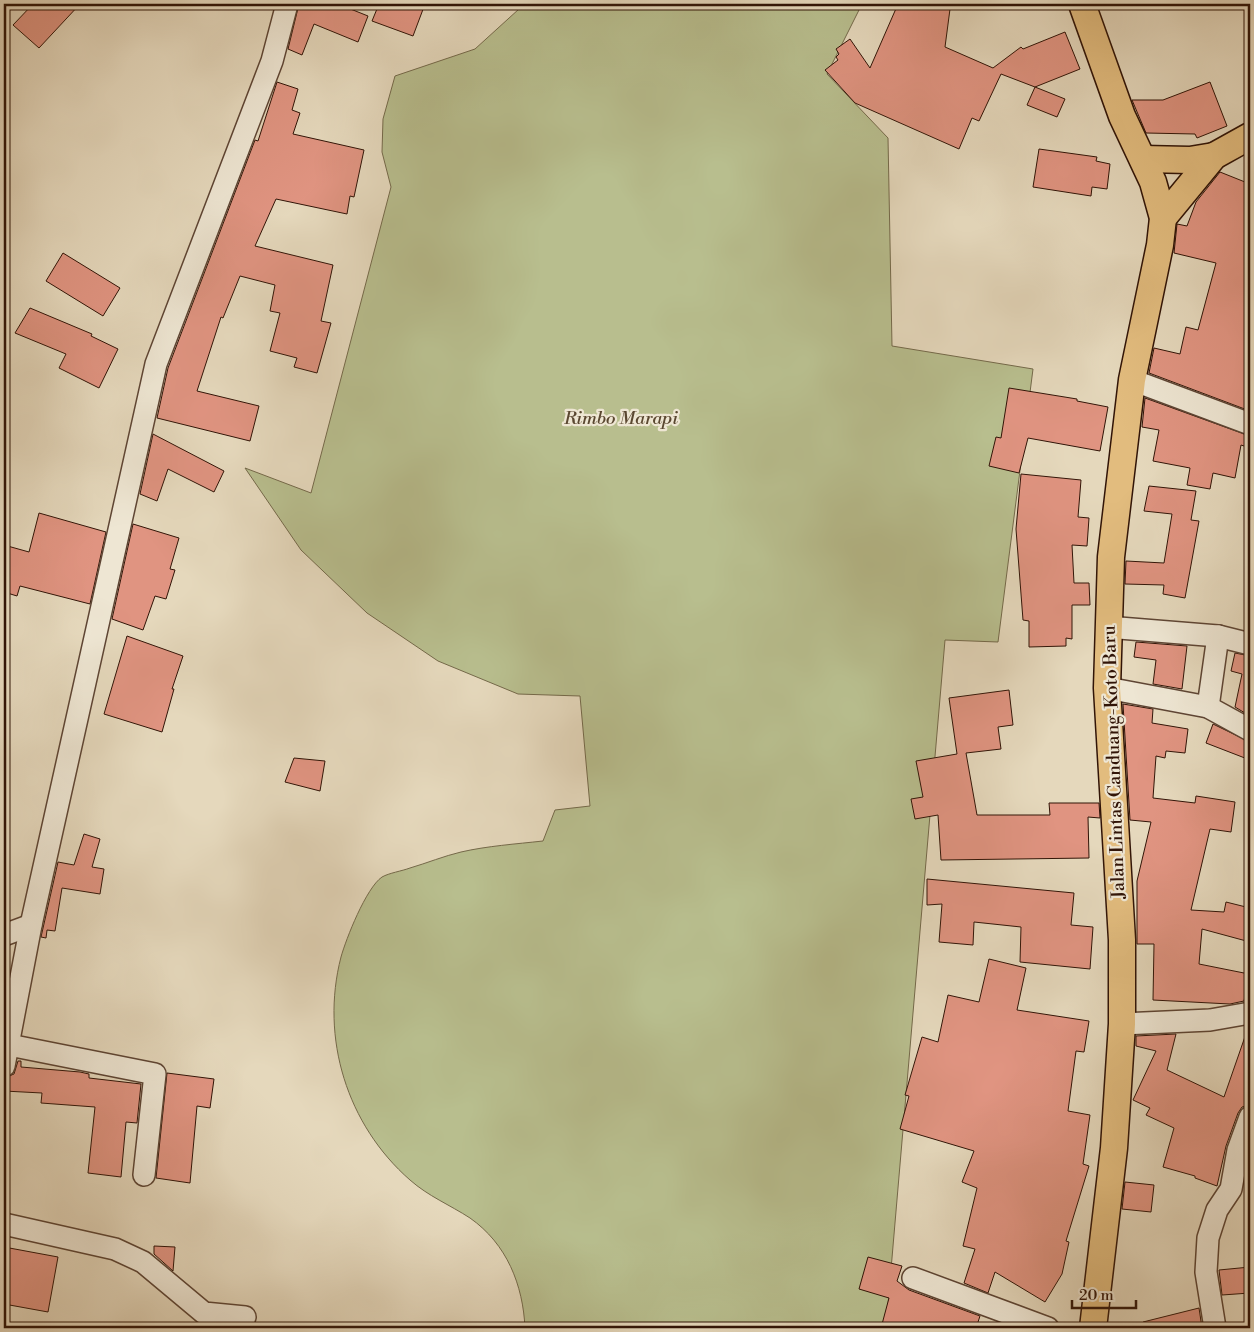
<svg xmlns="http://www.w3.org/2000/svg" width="1254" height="1332" viewBox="0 0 1254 1332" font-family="'Libre Bodoni',serif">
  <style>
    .green { fill: #b8be8e; stroke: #74694a }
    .building { fill: #e09481; stroke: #311407 }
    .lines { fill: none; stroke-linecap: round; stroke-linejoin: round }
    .minor-casing { stroke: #5e4534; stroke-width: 24 }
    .major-casing { stroke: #311407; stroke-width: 29 }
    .minor { stroke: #eee6d3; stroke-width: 21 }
    .major { stroke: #e2bc7e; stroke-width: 26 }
    .labels { text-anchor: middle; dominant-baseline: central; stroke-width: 4.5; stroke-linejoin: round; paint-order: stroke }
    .park-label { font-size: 18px; font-style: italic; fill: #5a4730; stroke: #eee6d3 }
    .street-label { font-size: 18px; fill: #311407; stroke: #eee6d3 }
  </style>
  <rect width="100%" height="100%" fill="#e5d8bc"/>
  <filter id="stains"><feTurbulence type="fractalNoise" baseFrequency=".004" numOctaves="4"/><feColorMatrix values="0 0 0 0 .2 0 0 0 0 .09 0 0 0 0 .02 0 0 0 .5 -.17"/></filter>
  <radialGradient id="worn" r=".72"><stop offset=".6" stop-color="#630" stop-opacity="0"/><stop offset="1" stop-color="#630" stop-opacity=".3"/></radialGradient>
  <path class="green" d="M520 4H862L827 74 888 138 892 346 1033 369 998 642 945 640 886 1328H525C523 1285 507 1244 470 1218 450 1205 428 1196 410 1180 347 1125 320 1038 341 957 346 939 366 888 382 877 389 873 402 871 410 868 427 863 444 856 461 852 487 846 516 844 543 841L555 810 590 806 580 696 518 694 438 661 367 613 301 550 245 468 311 493 391 187 382 152 383 119 395 76 475 49 519 9Z"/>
  <g class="building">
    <path d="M33 4H80L39 48 13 25Z"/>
    <path d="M299 4H338L368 16 358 42 314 24 302 55 288 49Z"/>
    <path d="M379 4H425L413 36 372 21Z"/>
    <path d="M898 4H946V9H950L945 47 993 68 1021 47 1023 49 1065 32 1080 69 1035 87 1065 99 1057 117 1027 105 1035 87 1001 74 979 121 972 118 959 149 855 103 825 70 838 60 836 57 839 54 836 49 850 39 870 68Z"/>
    <path d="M277 82 298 89 292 110 300 113 293 134 364 150 354 197 350 196 347 214 276 199 255 246 333 265 321 321 331 323 317 373 294 367 297 358 270 351 280 313 270 311 275 285 240 276 223 318 221 317 197 391 259 406 250 441 157 418 168 368 255 140 258 141Z"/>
    <path d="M1210 82 1227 126 1197 138 1195 134 1146 133 1132 100H1163Z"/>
    <path d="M1039 149 1097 157 1096 161 1110 164 1107 189 1092 187 1091 196 1033 187Z"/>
    <path d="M1220 172 1250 184V411L1149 373 1154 348 1180 354 1186 327 1198 330 1216 263 1174 253 1177 224 1187 226 1196 202Z"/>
    <path d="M63 253 120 288 103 316 46 281Z"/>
    <path d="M30 308 92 334 91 336 118 349 99 388 59 368 66 354 15 333Z"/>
    <path d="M1009 388 1077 399V401L1108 407 1100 451 1028 438 1019 473 989 466 996 437 1001 438Z"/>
    <path d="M1145 398 1250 436V448L1241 445 1235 478 1213 473 1210 489 1187 485 1190 468 1153 461 1159 430 1142 427Z"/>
    <path d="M153 434 224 471 214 492 168 469 157 501 140 494Z"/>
    <path d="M1021 474 1081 480 1078 517 1089 518 1087 546 1072 545 1074 583H1089L1090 605H1072V639L1066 638V646L1029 647V621L1023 620 1016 529Z"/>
    <path d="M1149 486 1196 491 1191 520 1199 521 1185 598 1163 594 1164 585 1125 584 1126 561 1164 563 1172 514 1144 511Z"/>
    <path d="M39 513 106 532 90 604 20 586 17 596 4 592V545L29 552Z"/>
    <path d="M133 524 179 538 170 569 175 570 166 599 155 596 143 630 112 619Z"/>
    <path d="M127 636 183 656 172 689H174L162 732 104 714Z"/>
    <path d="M1136 642 1187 646 1182 689 1153 684 1156 660 1134 657Z"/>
    <path d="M1235 653 1250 656V716L1235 707 1242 674 1231 671Z"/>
    <path d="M1009 690 1013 725 998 727 1001 749 966 753 977 815H1050L1049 803H1099L1100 818 1088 817 1089 858 941 860 938 815 915 819 911 799 923 797 916 761 957 754 949 698Z"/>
    <path d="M1123 704 1153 709 1152 723 1188 729 1185 753 1166 751 1165 758 1156 756 1153 798 1195 803 1196 796 1235 802 1231 832 1210 829 1191 910 1224 912 1226 902 1250 908V942L1202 929 1199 964 1249 974 1244 1001 1230 1004 1153 1000 1154 944H1137V881L1151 822 1130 820Z"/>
    <path d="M1213 724 1250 742V760L1206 743Z"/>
    <path d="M294 758 325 761 320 791 285 782Z"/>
    <path d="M84 834 100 839 92 867 104 869 100 894 62 888 55 931 47 930 46 938 41 937 58 862 74 865Z"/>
    <path d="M927 879 1074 893 1071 925 1093 927 1090 969 1020 962 1021 927 974 922 973 945 939 942 942 904 927 905Z"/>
    <path d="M989 959 1026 968 1017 1010 1089 1021 1084 1052 1076 1051 1068 1111 1090 1115 1083 1164 1089 1166 1066 1241 1069 1242 1062 1274 1045 1302 995 1272 988 1293 964 1283 975 1249 963 1246 977 1188 962 1182 974 1151 900 1129 909 1096 905 1095 922 1037 938 1042 948 995 979 1002Z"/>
    <path d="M1248 1028H1250V1105L1242 1107 1238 1113 1226 1146 1217 1186 1195 1178V1176L1163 1167 1174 1128 1146 1115 1150 1108 1133 1100 1156 1051 1136 1046V1036L1176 1034 1167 1070 1224 1097Z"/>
    <path d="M18 1061H21V1067L80 1072 89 1074V1078L141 1084 137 1123 126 1122 121 1177 88 1173 95 1107 41 1103 42 1093 4 1091V1078L14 1074Z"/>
    <path d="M167 1073 214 1079 210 1108 197 1106 190 1183 156 1178Z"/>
    <path d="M1125 1182 1154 1185 1151 1212 1122 1209Z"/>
    <path d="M154 1246 175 1247 173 1271 154 1254Z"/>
    <path d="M4 1247 58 1257 48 1312 4 1304Z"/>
    <path d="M868 1257 902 1266 897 1281 909 1290 980 1316 976 1328H881L889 1298 859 1289Z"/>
    <path d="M1250 1267V1293L1222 1295 1219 1270Z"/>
    <path d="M1199 1308 1202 1328H1144L1143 1322Z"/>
  </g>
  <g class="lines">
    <defs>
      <g id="minor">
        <path d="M1132 380 1250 424"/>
        <path d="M1107 627 1218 636 1250 644"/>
        <path d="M1107 688 1208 707 1250 730"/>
        <path d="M1208 707 1218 636"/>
        <path d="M4 935 31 925"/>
        <path d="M1122 1024 1210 1020 1250 1013"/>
        <path d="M9 1045 155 1074 144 1175"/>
        <path d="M4 1066 31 925 156 364 272 61 287 4"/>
        <path d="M4 1224 115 1249 143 1262 204 1313 245 1317"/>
        <path d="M913 1278 1048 1328"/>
        <path d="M1215 1328 1206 1272 1208 1238 1217 1210 1231 1189 1238 1150 1250 1117"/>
      </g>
      <g id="major">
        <path d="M1082 4 1122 116 1153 182 1163 218 1160 245 1132 380 1111 557 1107 688 1122 940V1024L1114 1148 1093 1328"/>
        <path d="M1143 159 1190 160 1214 156"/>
        <path d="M1163 218 1214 156 1250 136"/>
      </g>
    </defs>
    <use href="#minor" class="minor-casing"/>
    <use href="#major" class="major-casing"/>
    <use href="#minor" class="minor"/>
    <use href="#major" class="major"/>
  </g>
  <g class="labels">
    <g class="park-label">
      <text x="621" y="418">Rimbo Marapi</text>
    </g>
    <g class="street-label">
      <text transform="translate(1114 762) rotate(-92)">Jalan Lintas Canduang-Koto Baru</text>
    </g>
  </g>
  <rect width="1254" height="1332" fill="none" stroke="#e5d8bc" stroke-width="20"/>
  <rect x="5" y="5" width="1244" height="1322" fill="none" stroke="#311407" stroke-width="2.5"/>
  <rect x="10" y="10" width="1234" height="1312" fill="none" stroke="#311407"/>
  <path d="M1072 1300v8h64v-8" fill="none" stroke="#311407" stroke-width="2.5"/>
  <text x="1079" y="1300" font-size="15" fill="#311407" stroke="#eee6d3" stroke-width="4" paint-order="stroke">20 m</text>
  <rect width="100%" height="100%" filter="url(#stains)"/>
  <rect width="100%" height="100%" fill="url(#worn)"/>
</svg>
